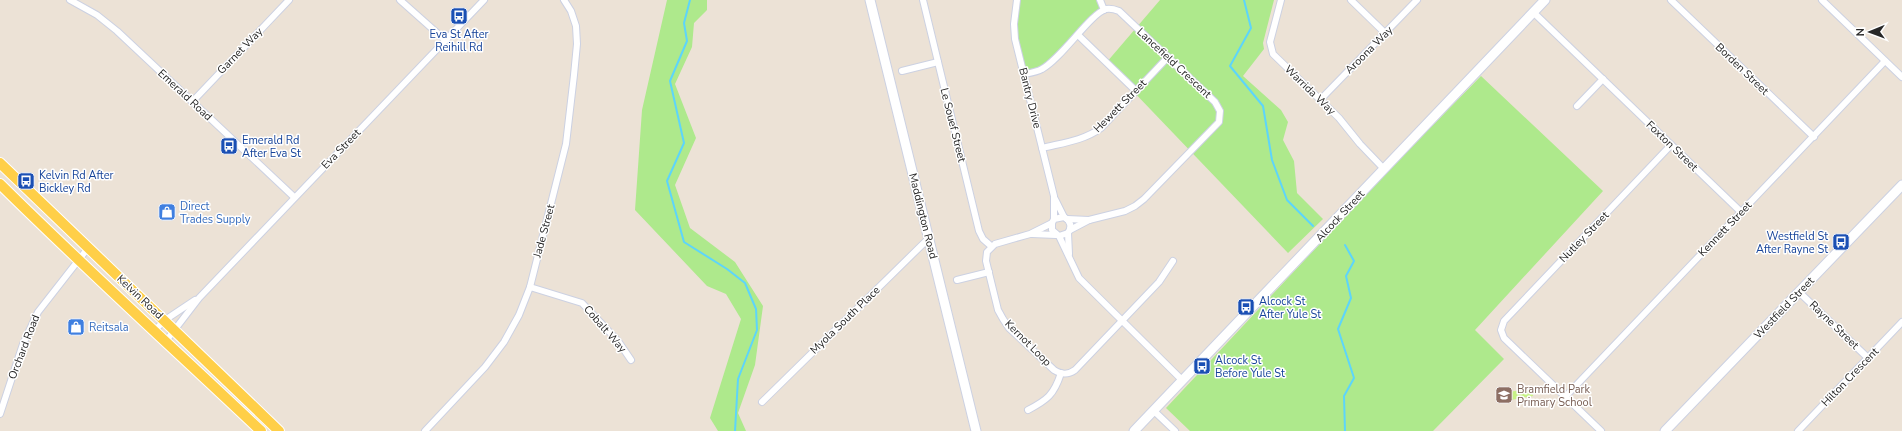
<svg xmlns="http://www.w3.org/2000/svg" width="1902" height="431" viewBox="0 0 1902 431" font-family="'Nunito Sans',sans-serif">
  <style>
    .green { fill: #aee98c }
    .pitch { fill: #c7f286 }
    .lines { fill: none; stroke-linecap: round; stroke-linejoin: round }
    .stream { stroke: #5dd5fb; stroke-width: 2 }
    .street-casing { stroke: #ccd1e2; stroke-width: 8 }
    .secondary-casing { stroke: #ccd1e2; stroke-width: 11 }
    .primary-casing { stroke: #fff; stroke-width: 12 }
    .street { stroke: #fff; stroke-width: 6 }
    .secondary { stroke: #fff; stroke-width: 9 }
    .primary { stroke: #ffcf48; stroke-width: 10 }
    .labels { text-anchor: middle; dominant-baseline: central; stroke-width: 3; stroke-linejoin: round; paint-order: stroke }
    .transit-label { font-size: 11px; fill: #164399; stroke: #fff; text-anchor: start }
    .street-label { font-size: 11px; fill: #272727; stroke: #fff }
    .shop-label { font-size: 11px; fill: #366cbe; stroke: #fff; text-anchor: start }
    .education-label { font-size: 11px; fill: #785e54; stroke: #fff; text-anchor: start }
  </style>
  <rect width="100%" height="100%" fill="#ece2d6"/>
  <g class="green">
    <path d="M667 0H707V10L694 23 692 47 675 84 696 138 675 185 690 228 735 262 763 306 755 365 738 413 746 431H718L710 418 741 319 726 294 707 286 635 210 642 110Z"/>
    <path d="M1017 0H1100L1104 10 1042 69 1024 74 1014 29Z"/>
    <path d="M1160 0H1274L1263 43 1264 49 1243 76 1281 110 1288 122 1283 140 1294 161 1297 193 1323 219 1288 253 1106 63Z"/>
    <path d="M1481 76 1603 191 1475 330 1504 359 1433 431H1190L1166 408 1391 168Z"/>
  </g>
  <path class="pitch" d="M1532 388 1533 396 1505 401 1504 393Z"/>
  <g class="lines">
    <g class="stream">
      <path d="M690 0 684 23 687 41 670 81 684 143 667 181 684 242 727 269 745 283 756 309 757 330 738 379 735 431"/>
      <path d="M1244 0 1251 28 1230 66 1263 106 1272 160 1287 200 1313 226"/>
      <path d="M1345 245 1354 261 1346 276 1351 298 1338 329 1354 378 1344 396 1345 431"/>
    </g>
    <defs>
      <g id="street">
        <path d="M70 0 97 15 117 31 294 197"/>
        <path d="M400 0 445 40"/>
        <path d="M923 0 979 231 983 239 991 246"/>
        <path d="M1017 0 1014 24 1015 39 1054 196V219L1052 223V230L1059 236 1068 233C1072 227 1071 221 1064 217L1054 219"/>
        <path d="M1100 0 1104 10"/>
        <path d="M1281 0 1270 42 1273 54 1339 118 1360 144 1384 169"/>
        <path d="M1351 0 1386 34"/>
        <path d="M1671 0 1814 137"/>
        <path d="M1822 0 1902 77"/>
        <path d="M1533 12 1741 212"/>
        <path d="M1078 35 1136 91"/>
        <path d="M902 71 938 62"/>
        <path d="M1024 74C1030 73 1037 72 1042 69 1062 58 1090 14 1106 9 1111 8 1114 9 1119 11L1215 102 1220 111 1219 122 1144 199 1135 206 1125 211 1089 220 1070 230"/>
        <path d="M1320 100 1417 0"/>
        <path d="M192 102 289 0"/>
        <path d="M1577 106 1603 79"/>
        <path d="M1042 148C1062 143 1083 141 1101 128L1168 57"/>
        <path d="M1055 199 1064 217"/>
        <path d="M1067 219 1089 220"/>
        <path d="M1052 223 1030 234 995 244 987 252 986 261 998 310 1003 319 1009 328 1054 370C1062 375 1068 375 1075 370L1159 282 1173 261"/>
        <path d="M1068 233 1069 254"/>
        <path d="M1032 234 1056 235"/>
        <path d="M1059 236 1079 278 1182 380"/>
        <path d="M957 280 989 272"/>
        <path d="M530 287 582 303 618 341 631 360"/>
        <path d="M1799 292 1868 358"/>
        <path d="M155 330 165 320 195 300"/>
        <path d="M166 341 199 298 484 0"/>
        <path d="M1565 397 1885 61"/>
        <path d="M762 402 928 239"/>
        <path d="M1028 410C1047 400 1054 395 1061 373"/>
        <path d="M1154 411 1175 431"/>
        <path d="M0 414 23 344 38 312 88 248"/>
        <path d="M425 431 485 367 504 342 519 315 530 287 566 144 574 75 577 44 576 26 571 11 564 0"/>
        <path d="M1601 431 1504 338 1501 330 1504 321 1671 145"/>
        <path d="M1798 431 1902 322"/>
      </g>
      <g id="secondary">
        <path d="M870 0 976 431"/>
        <path d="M1134 431 1545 0"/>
        <path d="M1665 431 1902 185"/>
      </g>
      <g id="primary">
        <path d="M0 163 279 431"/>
        <path d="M0 184C85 268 174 349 261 431"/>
      </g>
    </defs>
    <use href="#street" class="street-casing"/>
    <use href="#secondary" class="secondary-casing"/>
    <use href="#primary" class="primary-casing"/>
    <use href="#street" class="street"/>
    <use href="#secondary" class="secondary"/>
    <use href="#primary" class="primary"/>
  </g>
  <defs>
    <symbol id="bus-square" viewBox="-11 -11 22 22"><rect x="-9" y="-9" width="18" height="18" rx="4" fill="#1a4fb4" stroke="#fff"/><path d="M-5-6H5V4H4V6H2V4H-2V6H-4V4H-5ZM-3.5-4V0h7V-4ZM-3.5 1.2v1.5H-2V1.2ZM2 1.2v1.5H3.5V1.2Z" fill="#fff"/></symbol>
    <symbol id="shop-square" viewBox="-11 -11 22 22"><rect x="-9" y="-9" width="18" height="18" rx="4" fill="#3f7fe0" stroke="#fff"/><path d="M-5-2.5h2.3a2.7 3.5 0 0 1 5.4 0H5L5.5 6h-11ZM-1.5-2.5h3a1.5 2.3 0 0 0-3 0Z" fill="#fff"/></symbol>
    <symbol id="school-square" viewBox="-11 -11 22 22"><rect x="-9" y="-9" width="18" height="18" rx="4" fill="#8d6e63" stroke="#fff"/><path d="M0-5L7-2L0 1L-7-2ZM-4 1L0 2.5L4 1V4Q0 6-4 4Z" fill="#fff"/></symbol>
  </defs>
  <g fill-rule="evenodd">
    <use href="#bus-square" x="449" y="6" width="20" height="20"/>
    <use href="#bus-square" x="219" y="136" width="20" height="20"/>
    <use href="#bus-square" x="16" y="171" width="20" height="20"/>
    <use href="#shop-square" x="157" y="202" width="20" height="20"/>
    <use href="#bus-square" x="1831" y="232" width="20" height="20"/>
    <use href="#bus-square" x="1236" y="297" width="20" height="20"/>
    <use href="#shop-square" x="66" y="317" width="20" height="20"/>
    <use href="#bus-square" x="1192" y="356" width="20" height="20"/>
    <use href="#school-square" x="1494" y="385" width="20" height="20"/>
  </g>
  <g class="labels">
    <g class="transit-label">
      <text x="459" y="34" text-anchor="middle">Eva St After<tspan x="459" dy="13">Reihill Rd</tspan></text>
      <text x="242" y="140">Emerald Rd<tspan x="242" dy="13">After Eva St</tspan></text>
      <text x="39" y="175">Kelvin Rd After<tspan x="39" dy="13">Bickley Rd</tspan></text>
      <text x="1828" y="236" text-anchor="end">Westfield St<tspan x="1828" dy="13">After Rayne St</tspan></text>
      <text x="1259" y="301">Alcock St<tspan x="1259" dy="13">After Yule St</tspan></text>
      <text x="1215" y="360">Alcock St<tspan x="1215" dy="13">Before Yule St</tspan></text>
    </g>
    <g class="street-label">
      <text transform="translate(1369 50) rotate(-45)">Aroona Way</text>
      <text transform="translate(240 51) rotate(-46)">Garnet Way</text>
      <text transform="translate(1174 63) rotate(43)">Lancefield Crescent</text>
      <text transform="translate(1742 69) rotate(44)">Borden Street</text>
      <text transform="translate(1310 90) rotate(44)">Warrida Way</text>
      <text transform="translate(185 95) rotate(43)">Emerald Road</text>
      <text transform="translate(1030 98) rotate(76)">Bantry Drive</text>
      <text transform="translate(1120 106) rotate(-45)">Hewett Street</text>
      <text transform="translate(953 125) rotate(76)">Le Souef Street</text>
      <text transform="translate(1672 146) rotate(44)">Foxton Street</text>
      <text transform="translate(341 149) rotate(-46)">Eva Street</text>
      <text transform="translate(923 216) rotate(76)">Maddington Road</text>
      <text transform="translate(1340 216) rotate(-47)">Alcock Street</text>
      <text transform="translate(1725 229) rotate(-46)">Kennett Street</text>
      <text transform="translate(544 231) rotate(-75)">Jade Street</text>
      <text transform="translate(1584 237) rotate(-46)">Nutley Street</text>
      <text transform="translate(140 297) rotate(43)">Kelvin Road</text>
      <text transform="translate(1784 308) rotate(-46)">Westfield Street</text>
      <text transform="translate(845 320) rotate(-44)">Myola South Place</text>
      <text transform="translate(1834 325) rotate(44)">Rayne Street</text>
      <text transform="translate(605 329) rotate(49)">Cobalt Way</text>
      <text transform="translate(1028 343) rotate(45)">Kernot Loop</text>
      <text transform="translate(24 347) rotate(-69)">Orchard Road</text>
      <text transform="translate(1850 377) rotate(-46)">Hilton Crescent</text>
    </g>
    <g class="shop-label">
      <text x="180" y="206">Direct<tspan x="180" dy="13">Trades Supply</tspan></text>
      <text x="89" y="327">Reitsala</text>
    </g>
    <g class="education-label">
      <text x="1517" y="389">Bramfield Park<tspan x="1517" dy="13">Primary School</tspan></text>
    </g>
  </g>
  <g transform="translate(1870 32) rotate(269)" stroke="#ffffff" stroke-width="3" paint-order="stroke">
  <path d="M0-3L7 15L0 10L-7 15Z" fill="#272727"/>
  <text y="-6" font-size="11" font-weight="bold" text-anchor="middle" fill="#272727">N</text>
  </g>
</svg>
